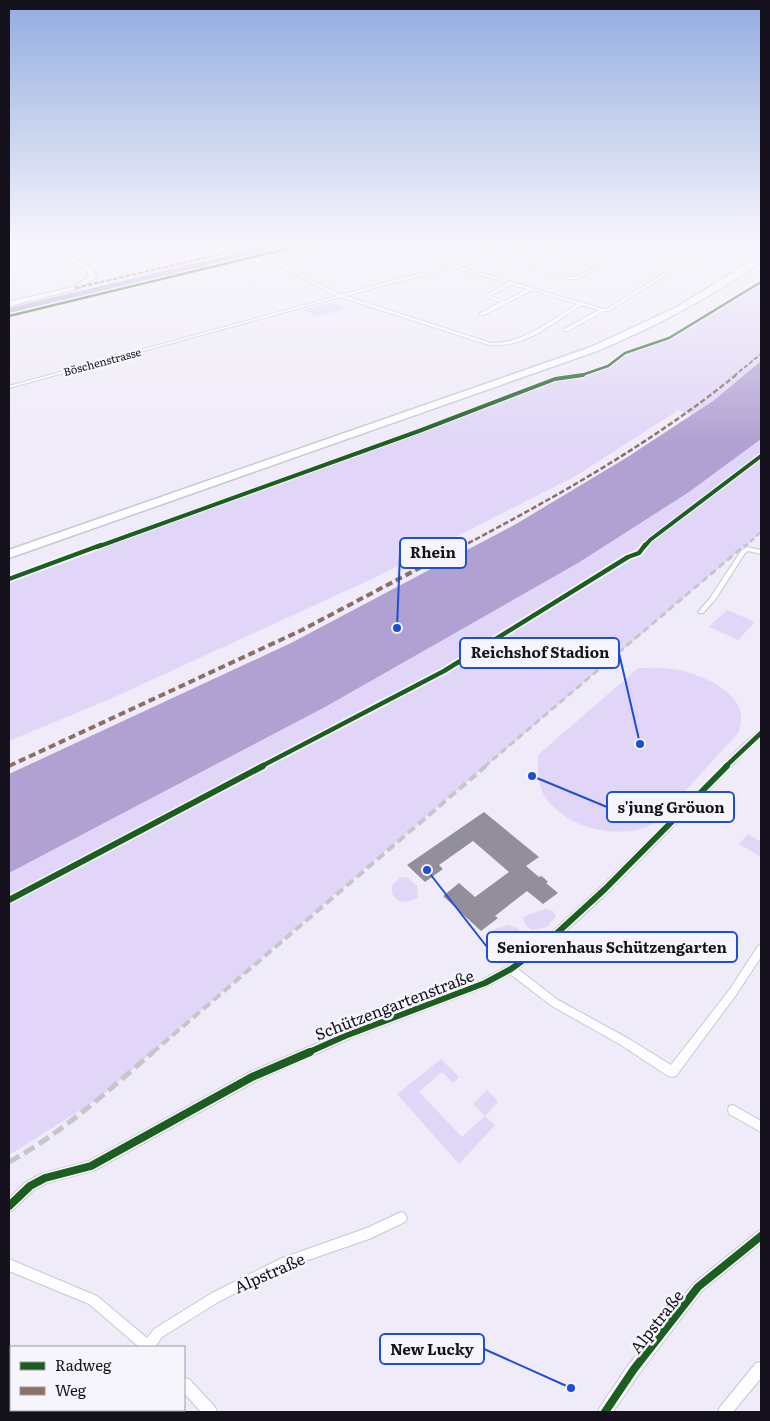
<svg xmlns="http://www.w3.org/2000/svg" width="770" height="1421" viewBox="0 0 770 1421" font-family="Literata,serif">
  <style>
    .green { fill: #e1d6f7 }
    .water { fill: #b1a0d2 }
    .building { fill: #938f9a }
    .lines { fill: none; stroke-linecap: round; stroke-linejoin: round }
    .street-casing { stroke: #cac7d2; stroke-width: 2 }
    .secondary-casing { stroke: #cac7d2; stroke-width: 3 }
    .highway-casing { stroke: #cac7d2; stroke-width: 3 }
    .street { fill: #fdfcfe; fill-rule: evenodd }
    .secondary { fill: #fdfcfe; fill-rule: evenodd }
    .highway { fill: #fdfcfe; fill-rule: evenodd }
    .rail-far3 { stroke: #c6c6c9; stroke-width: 2.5; stroke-dasharray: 5.5 2.5; stroke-linecap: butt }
    .rail-far2 { stroke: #c6c6c9; stroke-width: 3; stroke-dasharray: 7 4; stroke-linecap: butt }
    .rail-far1 { stroke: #c6c6c9; stroke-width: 4; stroke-dasharray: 9 4.5; stroke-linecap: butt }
    .rail { stroke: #c6c6c9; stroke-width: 5; stroke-dasharray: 12 5.5; stroke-linecap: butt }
    .quiet-far2 { stroke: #8d6e63; stroke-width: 2; stroke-dasharray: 4.5 2; stroke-linecap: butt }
    .quiet-far1 { stroke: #8d6e63; stroke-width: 2.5; stroke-dasharray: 5.5 2.5; stroke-linecap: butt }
    .quiet { stroke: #8d6e63; stroke-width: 4; stroke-dasharray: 7 4; stroke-linecap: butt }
    .cycleway-far4-casing { stroke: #f7f5fc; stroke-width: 4.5 }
    .cycleway-far3-casing { stroke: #f7f5fc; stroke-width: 6 }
    .cycleway-far2-casing { stroke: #f7f5fc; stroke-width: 8 }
    .cycleway-far1-casing { stroke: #f7f5fc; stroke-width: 9 }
    .cycleway-casing { stroke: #f7f5fc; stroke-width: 11 }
    .cycleway-far4 { stroke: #1b5e20; stroke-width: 2.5 }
    .cycleway-far3 { stroke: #1b5e20; stroke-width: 4 }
    .cycleway-far2 { stroke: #1b5e20; stroke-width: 4.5 }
    .cycleway-far1 { stroke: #1b5e20; stroke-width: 6 }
    .cycleway { stroke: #1b5e20; stroke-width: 8 }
    .labels { text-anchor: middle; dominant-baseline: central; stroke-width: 5; stroke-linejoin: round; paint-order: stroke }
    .far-street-label { font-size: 11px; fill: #15121d; stroke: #f7f5fc }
    .near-street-label { font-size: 16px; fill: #15121d; stroke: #f7f5fc }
    .leader { fill: none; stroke: #1d4ed8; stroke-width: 2 }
    .callout-dot { fill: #1d4ed8; stroke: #f7f5fc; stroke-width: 2 }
    .callout { fill: #f7f5fc; stroke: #1d4ed8; stroke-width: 2 }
    .callout-label { font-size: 15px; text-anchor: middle; font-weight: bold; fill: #15121d }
  </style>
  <rect width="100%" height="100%" fill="#efebf8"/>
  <g class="green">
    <path d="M761 283V361L713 401 692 415 626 392 673 408 677 411 574 477 376 577 110 699 9 741V579C190 511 375 450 555 379L572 376 592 382 581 378 610 366 625 355 679 335Z"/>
    <path d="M333 302 346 309 317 317 304 310Z"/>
    <path d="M761 439V532L353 879 98 1099 9 1155V873L277 732Z"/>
    <path d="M727 610 755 622 738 640 709 627Z"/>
    <path d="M638 668C649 668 661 667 672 669 693 671 728 686 738 705 743 714 741 723 739 732 721 752 703 771 685 791 677 800 669 812 660 819 636 839 590 833 566 817 540 799 537 785 538 755Z"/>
    <path d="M748 834 761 842V857L739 844Z"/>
    <path d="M407 877 417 886 418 897C406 906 389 902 392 885L400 878Z"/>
    <path d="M546 909 553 911 556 916 547 927 533 930 526 926 523 918 530 914Z"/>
    <path d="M507 925C516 925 522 931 524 940L517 952 504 960C492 957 481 943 492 932 496 928 502 927 507 925Z"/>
    <path d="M441 1059 459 1077 453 1083 442 1072 419 1092 462 1137 485 1116 473 1104 487 1090 497 1100V1103L485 1116 495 1125 459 1164 397 1094Z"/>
  </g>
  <g class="water">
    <path d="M280 243H299L9 313V308Z"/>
    <path d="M761 361V439L689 492 578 563 325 707 9 873V774L291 643 516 524 626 458 713 401Z"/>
  </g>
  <path class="building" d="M484 812 539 857 526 866 539 877 541 876 544 878 548 882 546 883 558 893 543 904 527 891 495 916 498 918 481 931 443 896 459 883 475 897 509 872 473 841 439 865 443 869 425 882 407 865Z"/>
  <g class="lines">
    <defs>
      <g id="street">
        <path d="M373 243H379L456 266 511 243H520L600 267 577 279H570L486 256 461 267 603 309H607L712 243H717L609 311H604L568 331H564V329L599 310 581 305C553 323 524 349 489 345L340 297 9 388V386L337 296 260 256V254H262L341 295 402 278 452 267ZM515 244 595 267 575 277H570L490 255ZM456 268 508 283 486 295V297L501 302 480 313V315H484L532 290 577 304C550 321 525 343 491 343L345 296 404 280ZM512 285 528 289 505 301 490 296Z"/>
        <path d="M747 547 761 550V554L748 551 745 553 715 600 703 613H699L698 612 710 598 741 551Z"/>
        <path d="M761 730V737C741 755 724 775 705 794 645 855 587 919 518 969L558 1000 629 1039 671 1065 730 989 758 946 761 945V957L736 995 676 1076 672 1077 668 1076 621 1045 552 1006 510 974 488 986 349 1039 256 1081 95 1170 47 1183 34 1190 13 1210 9 1212V1198L26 1182 41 1174 89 1161 248 1073 341 1033 482 980 508 966 541 942 602 886 701 788 739 748 758 731Z"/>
        <path d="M733 1105 761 1121V1132L729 1114 728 1110 729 1106Z"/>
        <path d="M401 1212 405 1214 407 1218 405 1222 369 1239 288 1267 220 1301 162 1337 155 1347H139L89 1304 9 1271V1259L97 1296 147 1338 154 1329 212 1293 282 1258 367 1228Z"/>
        <path d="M761 1230V1243L702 1291 639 1374 613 1412H598L600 1407 629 1364 694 1283 757 1232Z"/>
        <path d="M761 1362V1378L733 1412H718L720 1407 756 1363Z"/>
        <path d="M184 1378 189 1379 215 1407 217 1412H201L184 1393Z"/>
      </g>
      <g id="secondary">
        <path d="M20 243H29L9 250V246Z"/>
        <path d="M45 243H52L91 269 96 275 95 278 77 289 9 306V302L73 287 89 277 87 271Z"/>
      </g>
      <path id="highway" d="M758 257H761V262C709 298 655 327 597 351L9 558V550L591 347 677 307Z"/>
    </defs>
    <use href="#street" class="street-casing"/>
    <use href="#secondary" class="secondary-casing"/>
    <use href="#highway" class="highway-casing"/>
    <use href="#street" class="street"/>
    <use href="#secondary" class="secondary"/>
    <use href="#highway" class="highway"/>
    <path class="rail-far3" d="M744 547 761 532"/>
    <path class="rail-far2" d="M484 767 745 545"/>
    <path class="rail-far1" d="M152 1053 486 766"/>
    <path class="rail" d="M9 1162C62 1133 108 1091 153 1052"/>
    <g class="quiet-far2">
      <path d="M75 288 269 243"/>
      <path d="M734 376 761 354"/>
    </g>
    <path class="quiet-far1" d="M461 547C556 497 652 443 736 375"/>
    <path class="quiet" d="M9 766 302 630 463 545"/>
    <defs>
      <g id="cycleway-far4">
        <path d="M9 316 311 243"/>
        <path d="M579 376 608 366 625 353 669 338 761 282"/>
      </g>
      <g id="cycleway-far3">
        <path d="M97 547 419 431 555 379 583 375"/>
        <path d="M644 547 650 540 761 456"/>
      </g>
      <g id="cycleway-far2">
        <path d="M9 579 101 545"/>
        <path d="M260 767 444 671 628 557 639 553 645 545"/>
        <path d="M725 767 761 733"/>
      </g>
      <g id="cycleway-far1">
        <path d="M9 900 263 766"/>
        <path d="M307 1053 345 1036 485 983 511 969 544 945 605 889 727 766"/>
      </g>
      <g id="cycleway">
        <path d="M9 1206 30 1186 45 1178 91 1166 252 1077 310 1052"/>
        <path d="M605 1412 634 1369 698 1287 761 1236"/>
      </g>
    </defs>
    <use href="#cycleway-far4" class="cycleway-far4-casing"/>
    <use href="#cycleway-far3" class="cycleway-far3-casing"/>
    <use href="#cycleway-far2" class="cycleway-far2-casing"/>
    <use href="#cycleway-far1" class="cycleway-far1-casing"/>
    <use href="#cycleway" class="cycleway-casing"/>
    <use href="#cycleway-far4" class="cycleway-far4"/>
    <use href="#cycleway-far3" class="cycleway-far3"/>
    <use href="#cycleway-far2" class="cycleway-far2"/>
    <use href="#cycleway-far1" class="cycleway-far1"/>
    <use href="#cycleway" class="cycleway"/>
  </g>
  <linearGradient id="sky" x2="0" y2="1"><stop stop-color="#92acdf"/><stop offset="0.55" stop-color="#f8f6fc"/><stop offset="1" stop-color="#f8f6fc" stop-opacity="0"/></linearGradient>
  <rect width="770" height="442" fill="url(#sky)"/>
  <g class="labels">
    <g class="far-street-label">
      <text transform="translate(102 361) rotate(-15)">Böschenstrasse</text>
    </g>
    <g class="near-street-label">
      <text transform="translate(394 1004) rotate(-21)">Schützengartenstraße</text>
      <text transform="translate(269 1272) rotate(-24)">Alpstraße</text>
      <text transform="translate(656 1321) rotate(-52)">Alpstraße</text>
    </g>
  </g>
  <path class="leader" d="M397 628L400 553M640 744L619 653M532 776L607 807M427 870L487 947M571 1388L484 1349"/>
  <g class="callout-dot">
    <circle cx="397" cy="628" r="5"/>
    <circle cx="640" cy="744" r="5"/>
    <circle cx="532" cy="776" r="5"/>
    <circle cx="427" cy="870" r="5"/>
    <circle cx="571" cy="1388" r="5"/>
  </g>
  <g class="callout">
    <rect x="400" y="538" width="66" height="30" rx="5"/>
    <rect x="460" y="638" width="159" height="30" rx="5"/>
    <rect x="607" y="792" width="127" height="30" rx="5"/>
    <rect x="487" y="932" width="250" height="30" rx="5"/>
    <rect x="380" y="1334" width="104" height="30" rx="5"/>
  </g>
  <g class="callout-label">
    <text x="433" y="558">Rhein</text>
    <text x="540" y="658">Reichshof Stadion</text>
    <text x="671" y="813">s'jung Gröuon</text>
    <text x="612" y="953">Seniorenhaus Schützengarten</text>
    <text x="432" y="1355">New Lucky</text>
  </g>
  <rect width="770" height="1421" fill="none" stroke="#15121d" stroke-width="20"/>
  <rect x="10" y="1346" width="175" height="65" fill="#f7f5fc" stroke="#9d9aa3"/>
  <rect x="20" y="1362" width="25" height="8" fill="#1b5e20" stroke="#9d9aa3"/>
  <text x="55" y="1371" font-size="15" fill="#15121d">Radweg</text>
  <rect x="20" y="1387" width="25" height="8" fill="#8d6e63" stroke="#9d9aa3"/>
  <text x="55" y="1396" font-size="15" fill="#15121d">Weg</text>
</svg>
